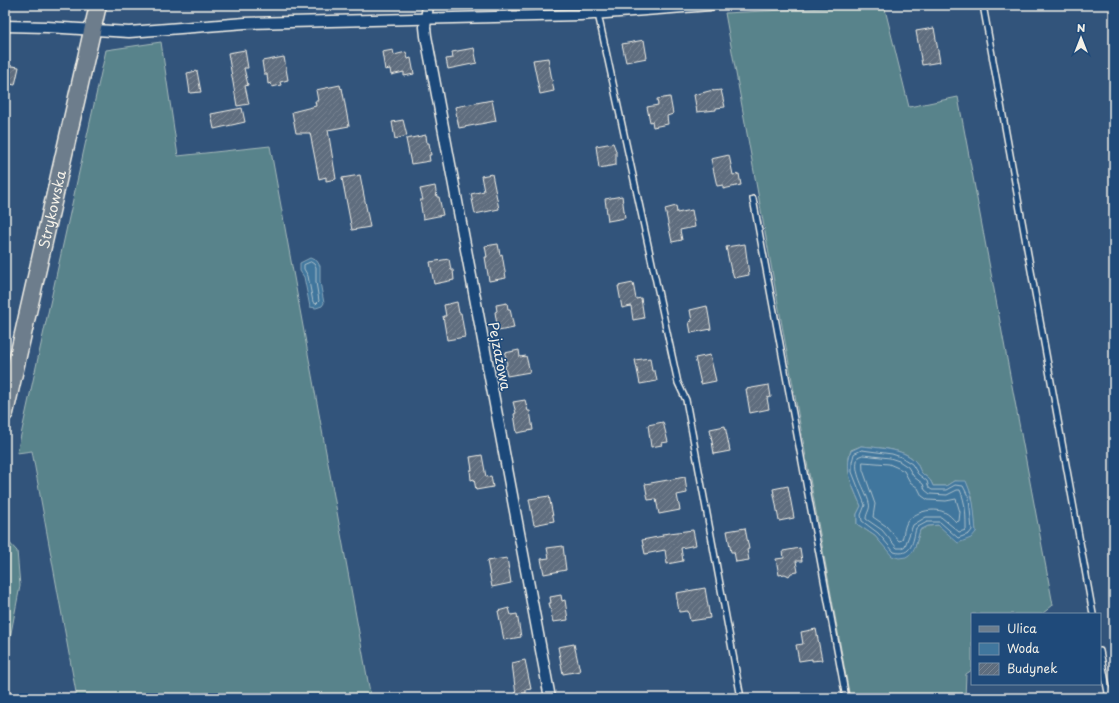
<svg xmlns="http://www.w3.org/2000/svg" width="1119" height="703" viewBox="0 0 1119 703" font-family="'Playpen Sans',sans-serif">
  <style>
    .grass { fill: #58838b; stroke: #a6baba; fill-rule: evenodd }
    .water { fill: #40769d; stroke: #88a7bb }
    .lines { fill: none; stroke-linecap: round; stroke-linejoin: round }
    .shore { stroke: #acc0ca; stroke-width: 1 }
    .building { fill: url(#building-hatch); stroke: #f4f1e8 }
    .lane-casing { stroke: #f4f1e8; stroke-width: 8 }
    .street-casing { stroke: #f4f1e8; stroke-width: 13 }
    .primary-casing { stroke: #f4f1e8; stroke-width: 19 }
    .lane { stroke: #1f4a7a; stroke-width: 5 }
    .street { stroke: #1f4a7a; stroke-width: 10 }
    .primary { stroke: #6d7d8c; stroke-width: 16 }
    .labels { text-anchor: middle; dominant-baseline: central; stroke-width: 3; stroke-linejoin: round; paint-order: stroke }
    .street-label { font-size: 14px; fill: #f4f1e8; stroke: #1f4a7a }
  </style>
  <defs>
    <pattern id="building-hatch" width="6" height="6" patternUnits="userSpaceOnUse"><rect width="6" height="6" fill="#5e6d7e"/><path d="M-1 1l2-2M0 6l6-6M5 7l2-2" fill="none" stroke="#768290"/></pattern>
  </defs>
  <rect width="100%" height="100%" fill="#32547b"/>
  <filter id="ink" filterUnits="userSpaceOnUse"><feTurbulence type="fractalNoise" baseFrequency=".025" numOctaves="2"/><feDisplacementMap in="SourceGraphic" scale="8" xChannelSelector="R" yChannelSelector="G"/><feConvolveMatrix kernelMatrix="1 2 1 2 8 2 1 2 1" color-interpolation-filters="sRGB"/></filter>
  <g filter="url(#ink)">
    <g class="grass">
      <path d="M884 5 909 107 958 97 1053 605 1042 614H972V670L966 674 965 698H850L725 13ZM861 446C878 448 903 448 915 461 918 464 919 469 921 472 926 478 930 477 933 486H946L954 481 966 482 972 497 976 532 938 525 928 526 920 530 915 547 912 553 883 545 875 536 857 524V514L861 506C853 487 844 471 851 450Z"/>
      <path d="M161 42 178 156 270 146 371 698H77L32 451 17 453 106 50Z"/>
      <path d="M5 538 17 551 20 586 5 664Z"/>
    </g>
    <g class="water">
      <path d="M310 258 317 261 320 266V282L324 303 322 306 316 308 310 307 304 277 300 271V263Z"/>
      <path d="M861 446C877 448 903 448 915 461 918 464 919 469 921 472 927 479 929 476 933 486H946L954 481H966C970 491 973 499 974 509 975 517 975 524 976 532L971 538 958 543 938 525 928 526 920 530 915 547 912 553 906 557 899 558 892 556 875 536 857 524V514L861 506C853 487 844 471 851 451Z"/>
    </g>
    <g class="lines">
      <g class="shore">
        <path d="M311 262 314 264 316 267V282L319 301 316 304 313 302 308 276 304 269V265Z"/>
        <path d="M862 450 892 454 901 457 912 464 918 474 927 481 929 488 932 490H946L955 485 963 486 969 498 972 530 969 534 958 538 940 522H927L916 528C913 541 912 557 894 552L878 533 862 521 861 515 865 505 852 472V462L854 454Z"/>
        <path d="M863 455 890 458 899 461 908 467 914 477 923 484 925 490 930 494 947 495 957 490H960C966 503 966 517 966 530L959 532 941 517H926L913 525 905 546 902 548H897L882 530 866 519C866 513 871 509 869 503 866 489 852 473 858 457Z"/>
        <path d="M863 462 889 464 896 467 904 471 910 482 918 488 922 496 928 500 946 501 956 499 960 512 959 521 956 522C953 519 949 514 944 512 933 507 914 512 907 522 904 527 904 534 902 540L899 541 886 526 873 517 875 504 863 470Z"/>
      </g>
    </g>
    <g class="building">
      <path d="M934 28 940 62 922 65 916 31Z"/>
      <path d="M644 40 647 58 626 62 622 44Z"/>
      <path d="M474 48 477 63 448 69 446 59 453 58 452 52Z"/>
      <path d="M245 50 248 68H244L248 85 245 86 249 104 237 106 228 53Z"/>
      <path d="M393 50 394 55 406 52 408 59 411 58 414 74 404 76V72L391 75 390 69 385 70 382 52Z"/>
      <path d="M284 57 288 80 280 82 281 85 272 87 271 83 268 84 267 74H264L262 61Z"/>
      <path d="M548 58 554 91 540 94 533 60Z"/>
      <path d="M5 65 19 67 15 85 5 83Z"/>
      <path d="M197 71 201 92 190 93 187 73Z"/>
      <path d="M340 85 341 89 342 88 349 126 328 130 336 179 326 181V177L319 179 310 133H296L292 112 316 106 315 101H318L316 90Z"/>
      <path d="M713 90V91L721 90 725 107 716 108V110L697 112 694 95Z"/>
      <path d="M670 97 673 114 667 116 668 124 653 127 652 121 650 122 647 107 658 105 657 99Z"/>
      <path d="M492 100 496 121 459 128 455 107Z"/>
      <path d="M242 108 245 122 214 129 211 114Z"/>
      <path d="M403 120 407 136 395 139 392 122Z"/>
      <path d="M426 135 427 143H429L431 155H429L430 161 411 164 406 139Z"/>
      <path d="M613 143 616 151V165L599 168 596 146Z"/>
      <path d="M729 155 733 175 739 174 741 185 723 189V185L717 186 711 159Z"/>
      <path d="M492 174 499 209 475 214 471 194 484 191 481 176Z"/>
      <path d="M360 175 370 227 352 230 342 178Z"/>
      <path d="M435 186 437 197H439L443 215 423 219 420 200H423L420 189Z"/>
      <path d="M622 196 625 218 608 221 605 199Z"/>
      <path d="M676 206 677 213 692 210 695 227 680 230 682 240 672 242 665 209Z"/>
      <path d="M498 244 500 255 502 254 506 278 489 281 485 257H487L485 246Z"/>
      <path d="M745 244 749 275 734 278 732 271H731L726 247Z"/>
      <path d="M449 259 451 270H453L454 280 434 284 430 262Z"/>
      <path d="M633 283 636 299 641 298 644 318 633 320 631 306 622 308 618 286Z"/>
      <path d="M457 302 459 313H461L465 337 447 340 443 316H446L444 305Z"/>
      <path d="M507 303 508 309H510L514 328 498 331 495 312 497 311 496 305Z"/>
      <path d="M707 306 711 329 691 333 689 322 692 321 690 310Z"/>
      <path d="M519 350 520 357 526 356 530 372 507 376 505 366 507 365 505 353Z"/>
      <path d="M710 355 716 381 701 384 695 358Z"/>
      <path d="M650 358 652 371H655L657 381 640 384 635 360Z"/>
      <path d="M769 385 771 397 767 398 769 409 750 413 746 389Z"/>
      <path d="M525 400 528 411H530L533 430 517 433 514 414 516 413 513 402Z"/>
      <path d="M663 422 668 442 661 443 662 445 651 447 648 425Z"/>
      <path d="M725 426 730 451 714 454 710 429Z"/>
      <path d="M482 455 486 477 491 476 493 487 476 490 474 479 471 480 470 470H472L470 457Z"/>
      <path d="M685 477 687 493 677 495 680 510 659 514 656 499 648 500 645 484Z"/>
      <path d="M788 486 794 518 779 521 773 489Z"/>
      <path d="M549 496 554 521 534 525 529 499Z"/>
      <path d="M745 528 749 549 747 550 749 560 736 562 734 552H731L727 531Z"/>
      <path d="M693 530 696 545 681 548 683 561 667 564 665 550 645 554 642 540 663 536 662 534Z"/>
      <path d="M563 546 566 570 544 574 541 559 549 558 547 548Z"/>
      <path d="M800 548 802 561H796L798 572 791 573 789 576 785 574 779 575 776 559 784 558 783 551Z"/>
      <path d="M507 558 511 583 492 587 487 561Z"/>
      <path d="M705 588 710 618 690 621 688 611 679 612 676 593Z"/>
      <path d="M561 595 562 601 565 600 568 620 553 622 549 603H551L550 597Z"/>
      <path d="M509 608 511 615 517 614 521 637 504 640 498 611Z"/>
      <path d="M816 629 822 660 812 661V659L799 661 796 645 803 644 801 632Z"/>
      <path d="M574 644 580 671 563 674 558 647Z"/>
      <path d="M525 660 531 689 526 690V693L516 695 512 663Z"/>
    </g>
    <g class="lines">
      <defs>
        <g id="lane">
          <path d="M983 5 1093 614"/>
          <path d="M598 14 678 383 686 400 741 698"/>
          <path d="M753 199 846 698"/>
          <path d="M1100 651 1109 698"/>
        </g>
        <g id="street">
          <path d="M428 5 425 27 426 36 550 698"/>
          <path d="M5 26 47 27 129 32 245 23 580 15 710 5"/>
        </g>
        <g id="primary">
          <path id="s1" d="M5 413 98 5"/>
        </g>
      </defs>
      <use href="#lane" class="lane-casing"/>
      <use href="#street" class="street-casing"/>
      <use href="#primary" class="primary-casing"/>
      <use href="#lane" class="lane"/>
      <use href="#street" class="street"/>
      <use href="#primary" class="primary"/>
    </g>
  </g>
  <g class="labels">
    <g class="street-label">
      <text stroke="none"><textPath href="#s1" startOffset="209">Strykowska</textPath></text>
      <text transform="translate(500 356) rotate(79)">Pejzażowa</text>
    </g>
  </g>
  <rect width="1119" height="703" fill="none" stroke="#1f4a7a" stroke-width="20"/>
  <rect x="10" y="10" width="1099" height="683" fill="none" stroke="#f4f1e8" stroke-width="1.5" filter="url(#ink)"/>
  <rect x="971" y="613" width="130" height="72" fill="#1f4a7a" stroke="#748da6"/>
  <rect x="979" y="626" width="20" height="6" fill="#6d7d8c" stroke="#748da6"/>
  <text x="1007" y="633" font-size="12" fill="#f4f1e8">Ulica</text>
  <rect x="979" y="643" width="20" height="12" fill="#40769d" stroke="#748da6"/>
  <text x="1007" y="653" font-size="12" fill="#f4f1e8">Woda</text>
  <rect x="979" y="663" width="20" height="12" fill="url(#building-hatch)" stroke="#748da6"/>
  <text x="1007" y="673" font-size="12" fill="#f4f1e8">Budynek</text>
  <g transform="translate(1081 38)" stroke="#1f4a7a" stroke-width="3" paint-order="stroke">
  <path d="M0-3L7 15L0 10L-7 15Z" fill="#f4f1e8"/>
  <text y="-6" font-size="11" font-weight="bold" text-anchor="middle" fill="#f4f1e8">N</text>
  </g>
</svg>
